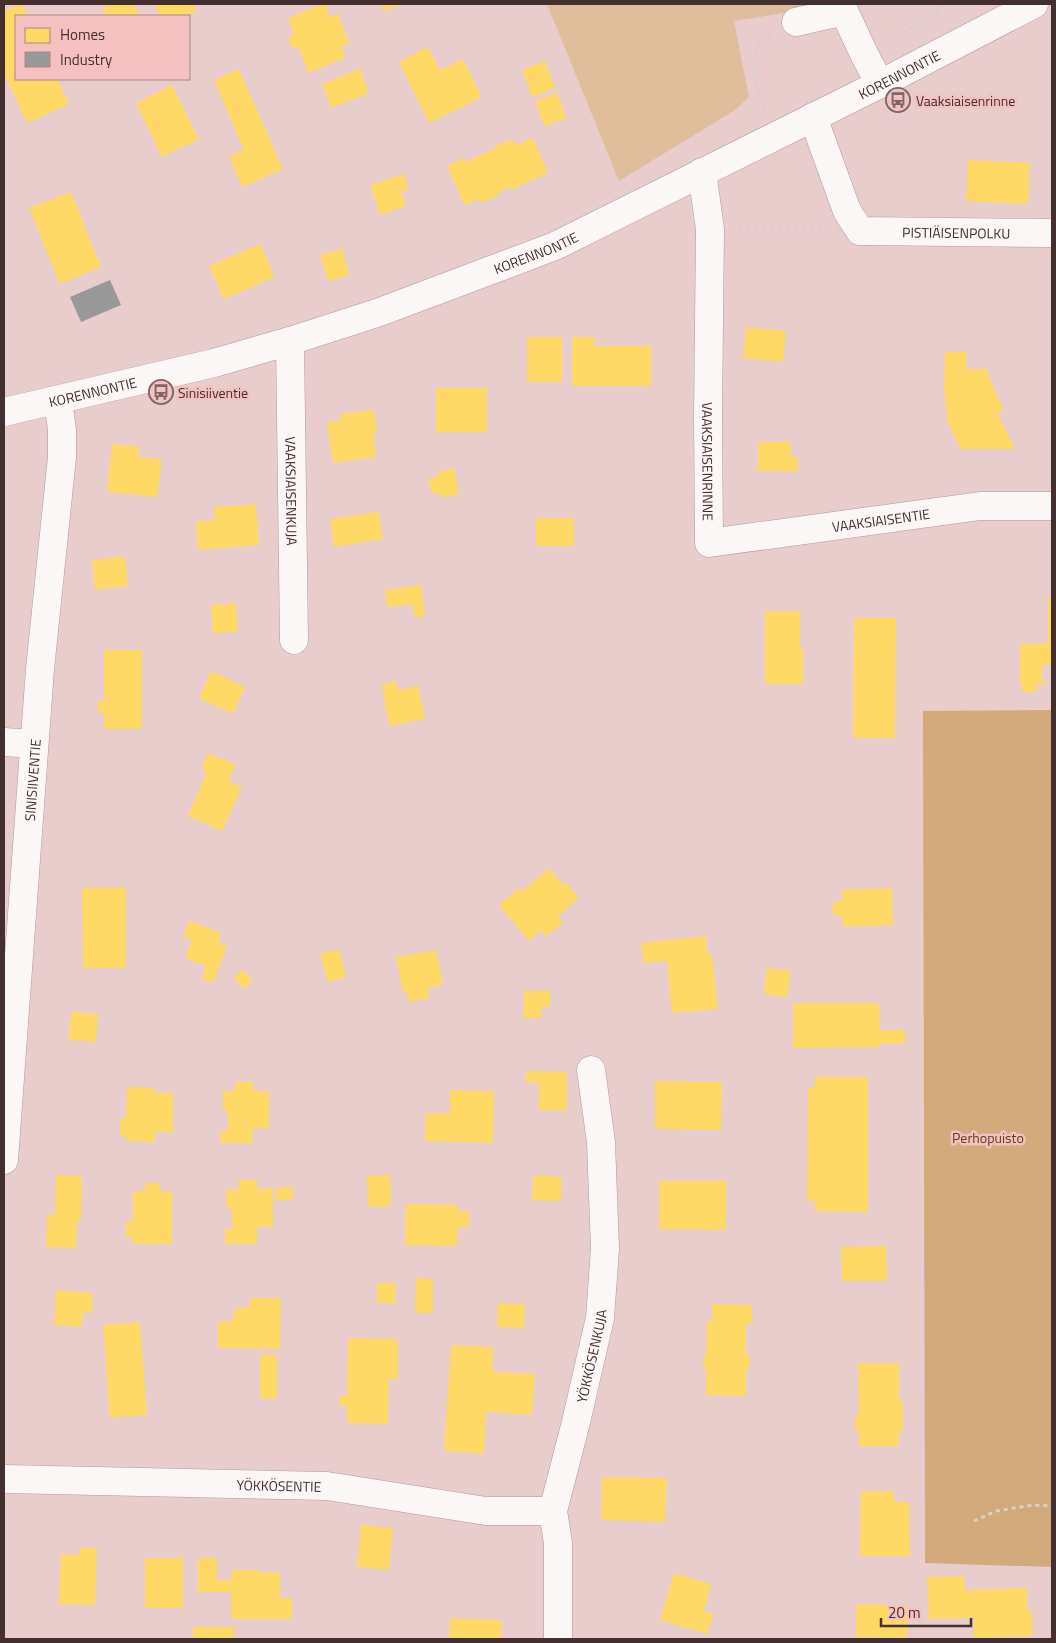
<svg xmlns="http://www.w3.org/2000/svg" width="1056" height="1643" viewBox="0 0 1056 1643" font-family="'Titillium Web',sans-serif">
  <style>
    .green { fill: #e0be9c }
    .forest { fill: #d2aa7c }
    .homes { fill: #ffd966 }
    .industry { fill: #999 }
    .lines { fill: none; stroke-linecap: round; stroke-linejoin: round }
    .minor-casing { stroke: #b0999a; stroke-width: 29 }
    .path { stroke: #d8cfcf; stroke-width: 3; stroke-dasharray: 4 4; stroke-linecap: butt }
    .minor { stroke: #fcf7f7; stroke-width: 28 }
    .labels { text-anchor: middle; dominant-baseline: central; stroke-width: 5; stroke-linejoin: round; paint-order: stroke }
    .street-label { font-size: 14px; fill: #432f2f; stroke: #f5c0c0 }
    .poi-label { font-size: 14px; fill: #432f2f; stroke: #f5c0c0; text-anchor: start }
    .park-label { font-size: 14px; fill: #5b4114; stroke: #f5c0c0 }
  </style>
  <rect width="100%" height="100%" fill="#e9cccc"/>
  <path class="green" d="M547 4H819L791 12 734 21 749 97 735 110 619 181Z"/>
  <path class="forest" d="M1052 710V1567L925 1563 923 711Z"/>
  <g class="homes">
    <path d="M20 4H22L28 16H16V79H57L69 104 27 123 4 73V11Z"/>
    <path d="M112 4H134L140 16H106L102 8Z"/>
    <path d="M154 4H194L197 11 184 16H160Z"/>
    <path d="M323 4H325L330 17 338 14 349 43 341 46 345 58 308 73 299 47 292 49 288 37 294 35 288 18Z"/>
    <path d="M381 4H401L385 11Z"/>
    <path d="M428 47 440 70 463 59 482 97 429 123 399 62Z"/>
    <path d="M545 61 555 88 532 97 522 70Z"/>
    <path d="M239 69 283 169 242 187 229 156 244 150 214 80Z"/>
    <path d="M360 69 369 93 331 108 322 84Z"/>
    <path d="M172 85 199 139 162 157 136 103Z"/>
    <path d="M557 93 566 118 545 126 535 101Z"/>
    <path d="M533 138 548 173 511 190 510 187 498 192 499 195 481 203 480 199 465 205 447 166 464 158 465 162 494 149 496 145 507 141H514L516 145Z"/>
    <path d="M968 160 1030 163 1028 204 966 201Z"/>
    <path d="M404 174 409 189 401 192 406 206 380 215 370 185Z"/>
    <path d="M71 192 101 267 60 284 29 208Z"/>
    <path d="M260 244 275 277 224 299 209 266Z"/>
    <path d="M342 249 349 275 328 281 320 255Z"/>
    <path d="M746 327 786 331 783 362 743 358Z"/>
    <rect x="527" y="337" width="35" height="45"/>
    <path d="M572 337H594V346H651V386H572Z"/>
    <path d="M945 352H966V369H986L1004 412H997L1015 449H961L948 424 944 390Z"/>
    <rect x="436" y="388" width="51" height="44"/>
    <path d="M374 410 377 433H373L376 457 333 463 327 423 341 421 340 414Z"/>
    <path d="M758 442H791V457H798V471H758Z"/>
    <path d="M112 444 139 447 138 457 162 459 157 497 107 492Z"/>
    <path d="M454 468 459 494 441 498 440 493 432 494 429 479 438 477 437 472Z"/>
    <path d="M256 504 259 545 198 550 196 522 215 520 214 507Z"/>
    <path d="M379 512 383 539 334 547 330 519Z"/>
    <rect x="536" y="518" width="38" height="28"/>
    <path d="M125 556 128 586 95 590 92 560Z"/>
    <path d="M421 585 425 616 415 618 413 604 387 607 385 590Z"/>
    <path d="M1048 597H1052V665H1042V683H1047V685H1036V692H1022V685H1020V644L1048 643Z"/>
    <path d="M236 603 238 631 213 634 211 605Z"/>
    <path d="M765 611H800V649H803V684H765Z"/>
    <path d="M854 618H896L895 738H853Z"/>
    <path d="M104 650H142V729H104V713H98V701H104Z"/>
    <path d="M211 671 245 687 233 714 199 698Z"/>
    <path d="M396 681 398 690 418 686 425 719 389 726 383 694H384L382 684Z"/>
    <path d="M208 753 236 765 228 781 242 787 222 831 188 816 207 772 201 769Z"/>
    <path d="M549 868 563 885 566 882 579 898 558 916 563 923 546 936 541 930 529 941 499 905 519 888 522 891Z"/>
    <path d="M126 887V968H83L82 888Z"/>
    <path d="M892 888 893 925 843 927 842 916H837L832 912V906L836 901H842L841 890Z"/>
    <path d="M189 920 221 933 218 942 227 946 213 983 202 978 206 966 185 958 192 940 183 936Z"/>
    <path d="M706 936 708 955 712 954 718 1009 672 1013 667 961 644 963 641 943Z"/>
    <path d="M339 949 346 977 328 982 320 954Z"/>
    <path d="M436 950 443 985 428 988 429 998 408 1002 407 992 403 993 396 957Z"/>
    <path d="M767 968 791 971 787 997 764 994Z"/>
    <path d="M241 970 253 980 245 989 234 979Z"/>
    <path d="M524 991H550V1007H541V1018H523Z"/>
    <path d="M793 1003H879L880 1030H905V1043L880 1044V1047L793 1048Z"/>
    <path d="M71 1012 98 1014 96 1042 69 1040Z"/>
    <path d="M526 1071 567 1072V1111L539 1110V1083L525 1082Z"/>
    <path d="M815 1077H868V1212L815 1211V1201H807L808 1088H815Z"/>
    <path d="M655 1081 722 1082 721 1130 655 1129Z"/>
    <path d="M235 1082H253V1091H269V1128H253V1143H221V1131H228V1111H223V1091H235Z"/>
    <path d="M127 1087 155 1088V1093H173V1132H155V1142L126 1141V1136L120 1135V1118H126Z"/>
    <path d="M450 1090 494 1091 493 1143 425 1141V1113H450Z"/>
    <path d="M56 1175 82 1176 81 1220H77L76 1248 46 1247 47 1215H55Z"/>
    <path d="M390 1175 391 1206 368 1207 367 1176Z"/>
    <path d="M534 1175 562 1177 561 1201 532 1200Z"/>
    <path d="M239 1180H257V1189L273 1188V1227H257V1244H225V1229H232V1209H227L226 1189H239Z"/>
    <path d="M659 1181H726V1230L659 1229Z"/>
    <path d="M145 1183H160V1191H172V1244H133V1238H126V1221H133V1191H145Z"/>
    <path d="M277 1187H293V1200H276Z"/>
    <path d="M406 1204 458 1205V1211L469 1212V1227H458L457 1246 405 1245Z"/>
    <path d="M886 1246 887 1281H842L841 1247Z"/>
    <path d="M416 1278 433 1279V1313H415Z"/>
    <path d="M377 1283H396L395 1303H377Z"/>
    <path d="M56 1290 93 1293 92 1313 83 1312 82 1327 54 1325Z"/>
    <path d="M250 1298H281L280 1349 218 1348V1321H233L234 1312 237 1309 242 1307H250Z"/>
    <path d="M498 1303 525 1304 524 1328 497 1327Z"/>
    <path d="M712 1304 752 1305V1323H746V1354L750 1357 749 1368 746 1371V1396L706 1395V1370L703 1367 704 1357 706 1354 707 1321H712Z"/>
    <path d="M140 1322 147 1415 110 1418 103 1325Z"/>
    <path d="M348 1338 398 1339V1379H389L388 1424 347 1423V1406H340V1396H347Z"/>
    <path d="M451 1345 493 1347 492 1372 535 1374 532 1415 486 1412 484 1454 444 1451Z"/>
    <path d="M260 1355H277V1399L260 1398Z"/>
    <path d="M858 1363H899V1400H903V1431H899V1446H859V1431H855V1415H859Z"/>
    <path d="M602 1477 667 1478 665 1522 601 1520Z"/>
    <path d="M861 1491H894V1502H909L910 1556H860Z"/>
    <path d="M361 1525 393 1528 389 1570 357 1567Z"/>
    <path d="M80 1548H97L95 1605 59 1604 61 1554 80 1555Z"/>
    <rect x="145" y="1558" width="38" height="50"/>
    <path d="M198 1558H217V1580H231V1570H260V1572L280 1573V1598H292V1619H231V1592H198Z"/>
    <path d="M674 1573 711 1584 704 1611 714 1614 707 1634 660 1620Z"/>
    <path d="M964 1576 965 1590 1027 1588 1028 1612H1032L1033 1636 974 1638V1618L929 1619 927 1577Z"/>
    <path d="M856 1604 908 1606 907 1638 856 1637Z"/>
    <path d="M450 1618 502 1620 501 1639H449Z"/>
    <rect x="193" y="1627" width="41" height="12"/>
  </g>
  <path class="industry" d="M110 280 121 305 81 322 70 297Z"/>
  <g class="lines">
    <defs>
      <g id="minor">
        <path d="M796 22 844 11 865 56 880 84"/>
        <path id="s1" d="M813 117 847 211 860 231 1052 233"/>
        <path id="s2" d="M702 172 710 229 708 417 709 543 980 506H1052"/>
        <path id="s3" d="M290 341 294 640"/>
        <path id="s4" d="M4 412 214 363 290 341 377 313 555 246 880 84 1034 4"/>
        <path d="M4 742 34 744"/>
        <path id="s5" d="M4 1160 40 669 62 457V430L58 400"/>
        <path id="s6" d="M4 1479 327 1486 486 1511H553"/>
        <path id="s7" d="M558 1639V1543L553 1511 576 1422 600 1318 605 1249 601 1142 591 1070"/>
      </g>
    </defs>
    <use href="#minor" class="minor-casing"/>
    <g class="path">
      <path d="M889 41 926 20 945 4"/>
      <path d="M764 109C757 89 747 59 761 40 763 37 768 35 771 33"/>
      <path d="M738 230H824"/>
      <path d="M974 1521 996 1511 1033 1505 1052 1506"/>
    </g>
    <use href="#minor" class="minor"/>
  </g>
  <defs>
    <symbol id="bus-ring" viewBox="-11 -11 22 22"><circle r="9.5" fill="#f5c0c0" stroke="#7d6666" stroke-width="1.5"/><path d="M-5-6H5V4H4V6H2V4H-2V6H-4V4H-5ZM-3.5-4V0h7V-4ZM-3.5 1.2v1.5H-2V1.2ZM2 1.2v1.5H3.5V1.2Z" fill="#7d6666"/></symbol>
  </defs>
  <g fill-rule="evenodd">
    <use href="#bus-ring" x="884" y="86" width="28" height="28"/>
    <use href="#bus-ring" x="147" y="378" width="28" height="28"/>
  </g>
  <g class="labels">
    <g class="street-label">
      <text stroke="none"><textPath href="#s4" startOffset="961">KORENNONTIE</textPath></text>
      <text stroke="none"><textPath href="#s1" startOffset="220">PISTIÄISENPOLKU</textPath></text>
      <text stroke="none"><textPath href="#s4" startOffset="556">KORENNONTIE</textPath></text>
      <text stroke="none"><textPath href="#s4" startOffset="91">KORENNONTIE</textPath></text>
      <text stroke="none"><textPath href="#s2" startOffset="290">VAAKSIAISENRINNE</textPath></text>
      <text stroke="none"><textPath href="#s3" startOffset="150">VAAKSIAISENKUJA</textPath></text>
      <text stroke="none"><textPath href="#s2" startOffset="545">VAAKSIAISENTIE</textPath></text>
      <text stroke="none"><textPath href="#s5" startOffset="381">SINISIIVENTIE</textPath></text>
      <text stroke="none"><textPath href="#s7" startOffset="288">YÖKKÖSENKUJA</textPath></text>
      <text stroke="none"><textPath href="#s6" startOffset="275">YÖKKÖSENTIE</textPath></text>
    </g>
    <g class="poi-label">
      <text x="916" y="100">Vaaksiaisenrinne</text>
      <text x="178" y="392">Sinisiiventie</text>
    </g>
    <g class="park-label">
      <text x="988" y="1137">Perhopuisto</text>
    </g>
  </g>
  <rect width="1056" height="1643" fill="none" stroke="#432f2f" stroke-width="10"/>
  <rect x="15" y="15" width="175" height="65" fill="#f5c0c0" stroke="#ae8686"/>
  <rect x="25" y="28" width="25" height="15" fill="#ffd966" stroke="#ae8686"/>
  <text x="60" y="40" font-size="15" fill="#432f2f">Homes</text>
  <rect x="25" y="52" width="25" height="15" fill="#999999" stroke="#ae8686"/>
  <text x="60" y="65" font-size="15" fill="#432f2f">Industry</text>
  <path d="M881 1618v8h90v-8" fill="none" stroke="#432f2f" stroke-width="2.5"/>
  <text x="888" y="1618" font-size="15" fill="#432f2f" stroke="#f5c0c0" stroke-width="4" paint-order="stroke">20 m</text>
</svg>
